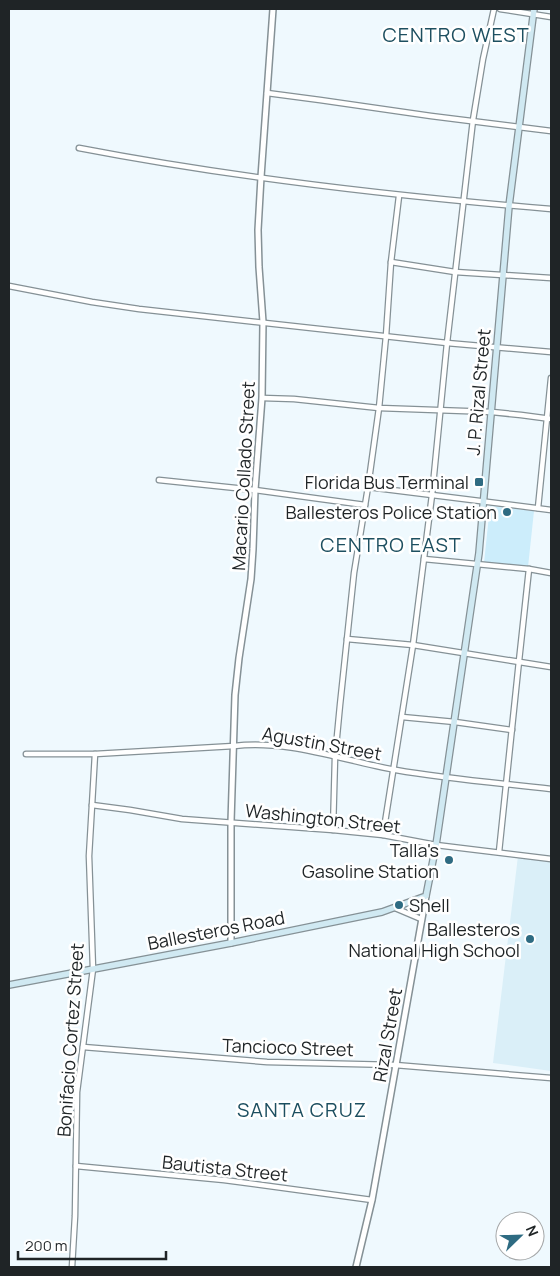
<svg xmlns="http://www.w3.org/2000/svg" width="560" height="1276" viewBox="0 0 560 1276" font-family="Manrope,sans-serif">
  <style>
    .built { fill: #daeff8 }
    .green { fill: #ccedfb }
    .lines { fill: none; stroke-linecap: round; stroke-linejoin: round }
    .minor-casing { stroke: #859196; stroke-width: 7 }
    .tertiary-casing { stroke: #859196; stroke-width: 8 }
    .secondary-casing { stroke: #859196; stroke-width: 8 }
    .minor { stroke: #fff; stroke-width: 4.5 }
    .tertiary { stroke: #fff; stroke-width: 5 }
    .secondary { stroke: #d0e9f2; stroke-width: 5.5 }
    .poi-dot { fill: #2e6b82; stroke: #fff; stroke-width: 2 }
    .labels { text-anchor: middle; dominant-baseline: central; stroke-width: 5; stroke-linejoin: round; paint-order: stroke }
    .street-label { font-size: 18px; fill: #1f2426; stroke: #fff }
    .poi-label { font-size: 18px; fill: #1f2426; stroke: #fff; text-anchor: end }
    .quarter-label { font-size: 20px; letter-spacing: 1px; fill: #1d4f60; stroke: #fff }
  </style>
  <rect width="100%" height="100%" fill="#eff9fe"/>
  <path class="built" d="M518 856 551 861V1071L493 1063Z"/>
  <path class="green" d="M490 506 534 511 528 567 484 563Z"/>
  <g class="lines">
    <defs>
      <g id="minor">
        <path d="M500 9 551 17"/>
        <path d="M267 93 320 100 431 116 551 131"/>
        <path d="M79 148C235 178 393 196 551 209"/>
        <path d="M391 262 455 272 551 278"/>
        <path d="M9 286 92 302 139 309 447 343 551 352"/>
        <path d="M262 398 294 399 379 408 492 412 521 415 551 419"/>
        <path d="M159 480 255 490 365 505"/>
        <path d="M368 487 551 510"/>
        <path d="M538 508 551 378"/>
        <path d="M424 559 529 569 551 573"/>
        <path d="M347 639 413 645 551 667"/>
        <path d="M402 717 455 722 512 730"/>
        <path d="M26 754H95L234 746C287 739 344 761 396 770 447 779 499 783 551 789"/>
        <path d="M92 805 130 810 182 819 333 830 383 835 436 845 551 859"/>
        <path d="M333 830 335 757 340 705 354 573 368 487 379 408 386 336 391 262 399 196"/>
        <path d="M383 835 413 645 432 495 447 343 473 120 483 59 494 9"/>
        <path d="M499 852 519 661 529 569"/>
        <path d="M395 908 421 919"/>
        <path d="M83 1047 267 1062 395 1065 551 1078"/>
        <path d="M76 1166 224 1180 372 1200"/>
        <path d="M72 1267 75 1216 77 1092 93 969 89 856 95 754"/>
      </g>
      <g id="tertiary">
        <path d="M231 943V822L235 695 239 658 251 579 253 549 255 490 262 398 263 322 259 267 258 230 261 177 273 9"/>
        <path d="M356 1267 372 1200 426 896"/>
      </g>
      <path id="secondary" d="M9 985 231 943 382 912 426 896 436 845 479 553 509 206 534 9"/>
    </defs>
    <use href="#minor" class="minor-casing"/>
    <use href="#tertiary" class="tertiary-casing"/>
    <use href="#secondary" class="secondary-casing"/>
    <use href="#minor" class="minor"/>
    <use href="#tertiary" class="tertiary"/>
    <use href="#secondary" class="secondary"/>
  </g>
  <g class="poi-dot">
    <rect x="474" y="477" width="10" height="10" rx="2.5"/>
    <circle cx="507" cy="512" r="5"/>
    <circle cx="449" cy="860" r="5"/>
    <circle cx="399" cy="905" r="5"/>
    <circle cx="530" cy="939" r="5"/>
  </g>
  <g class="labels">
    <g class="street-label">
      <text transform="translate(478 392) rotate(-85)">J. P. Rizal Street</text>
      <text transform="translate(243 476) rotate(-87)">Macario Collado Street</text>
      <text transform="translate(322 743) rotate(10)">Agustin Street</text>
      <text transform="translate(323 818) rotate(6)">Washington Street</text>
      <text transform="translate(216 930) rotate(-11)">Ballesteros Road</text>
      <text transform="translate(387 1035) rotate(-80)">Rizal Street</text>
      <text transform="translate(70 1040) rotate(-86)">Bonifacio Cortez Street</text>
      <text transform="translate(288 1047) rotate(2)">Tancioco Street</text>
      <text transform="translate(225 1168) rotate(6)">Bautista Street</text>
    </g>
    <g class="poi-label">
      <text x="469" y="482">Florida Bus Terminal</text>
      <text x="497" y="512">Ballesteros Police Station</text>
      <text x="439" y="850">Talla's<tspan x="439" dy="21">Gasoline Station</tspan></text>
      <text x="409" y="905" text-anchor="start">Shell</text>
      <text x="520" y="929">Ballesteros<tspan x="520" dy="21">National High School</tspan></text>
    </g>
    <g class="quarter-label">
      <text x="456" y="34">CENTRO WEST</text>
      <text x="391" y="544">CENTRO EAST</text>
      <text x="302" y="1109">SANTA CRUZ</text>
    </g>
  </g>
  <rect width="560" height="1276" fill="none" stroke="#1f2426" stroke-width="20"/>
  <g transform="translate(520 1236) rotate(67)"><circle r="24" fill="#ffffff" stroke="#a5a7a8"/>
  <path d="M0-4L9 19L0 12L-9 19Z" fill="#2e6b82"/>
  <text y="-8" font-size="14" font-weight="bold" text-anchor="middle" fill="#1f2426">N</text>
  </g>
  <path d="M18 1251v8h148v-8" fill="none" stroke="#1f2426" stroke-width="2.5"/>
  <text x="25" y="1251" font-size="15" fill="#1f2426" stroke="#ffffff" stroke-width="4" paint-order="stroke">200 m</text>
</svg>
